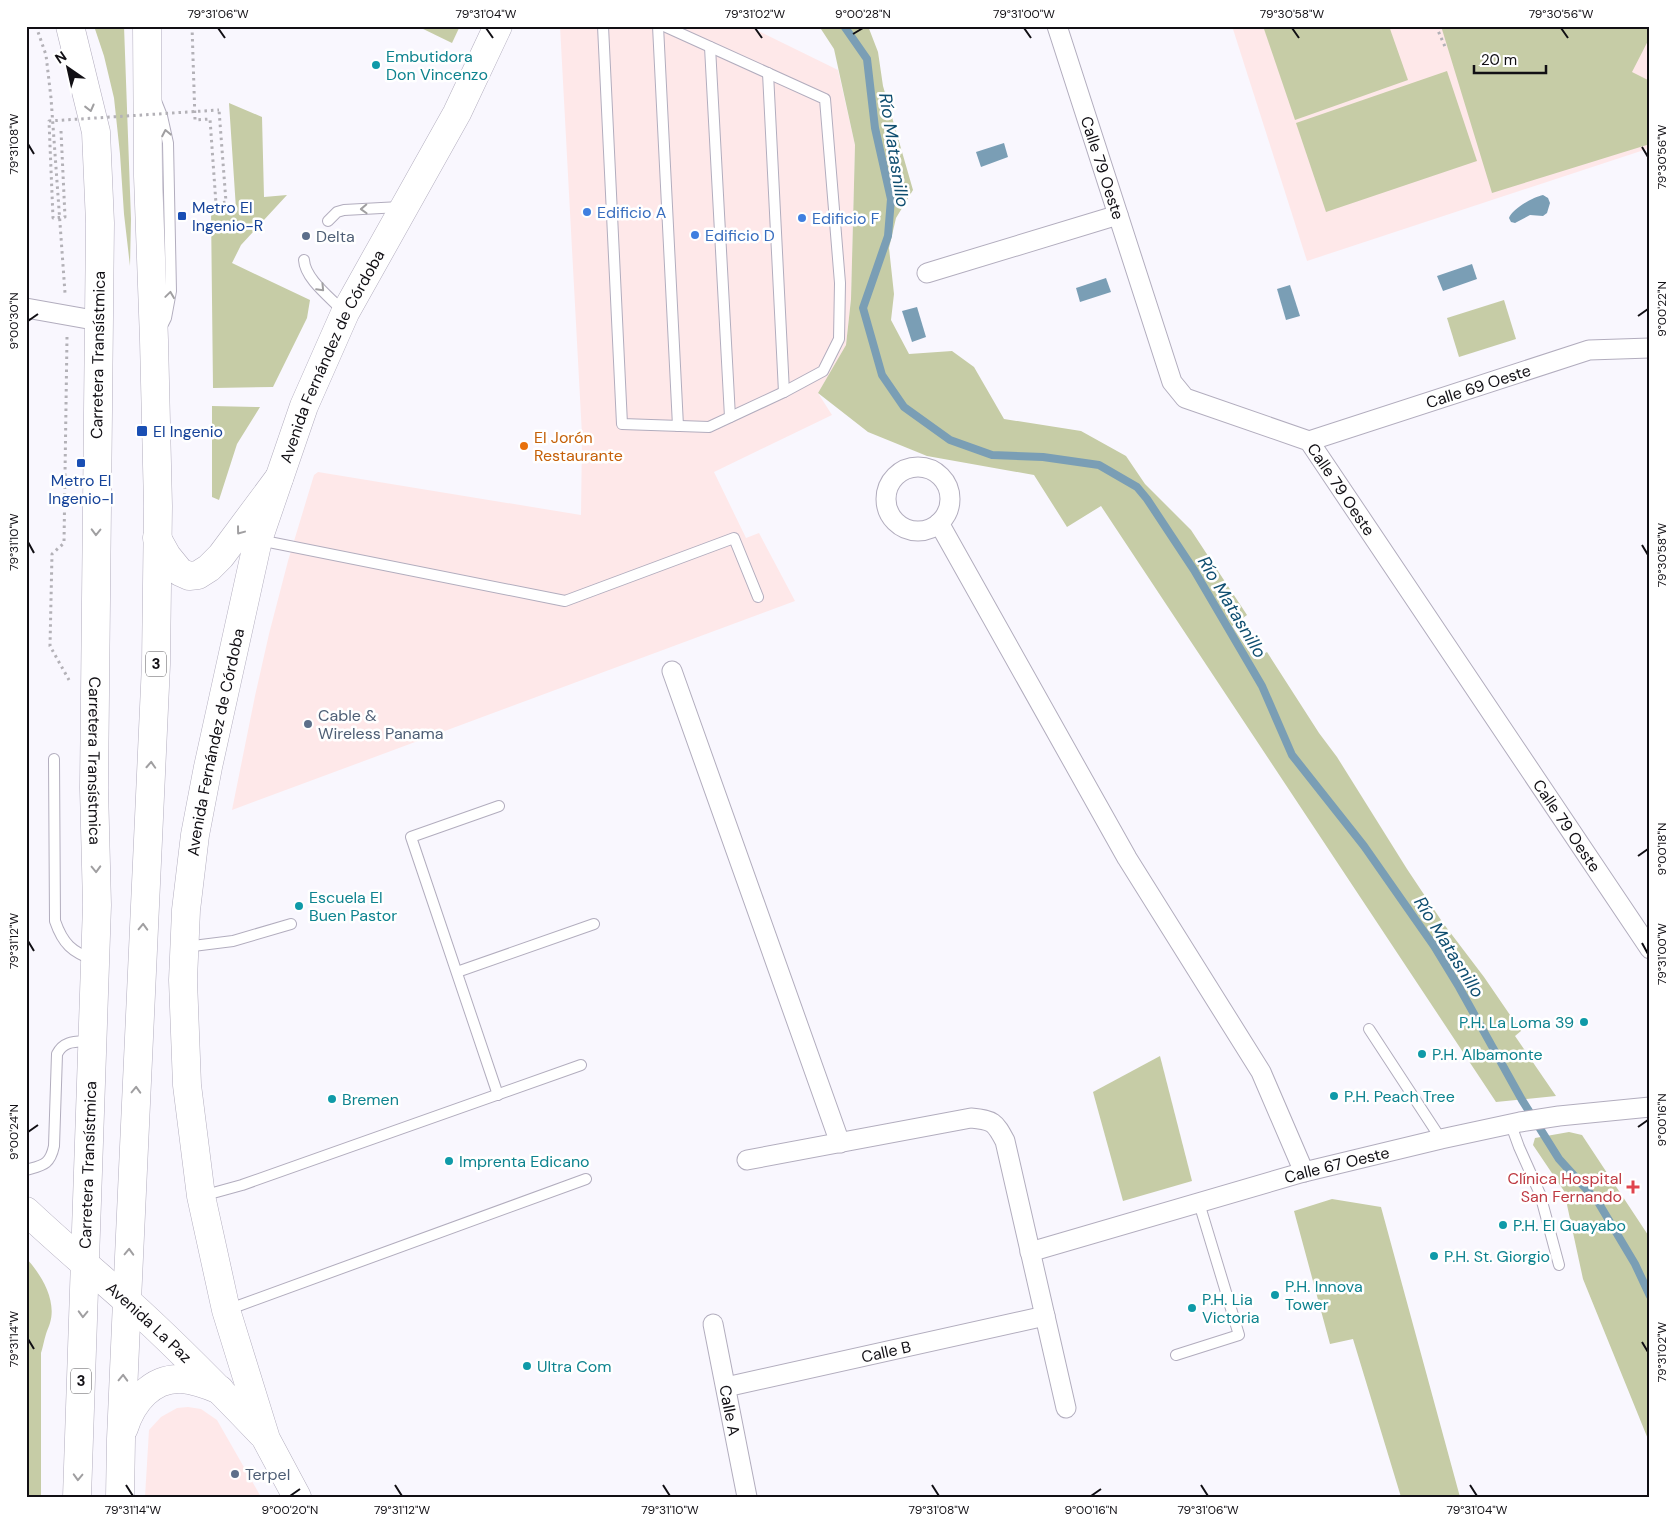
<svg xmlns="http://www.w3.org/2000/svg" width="1676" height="1523" viewBox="0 0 1676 1523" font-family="'DM Sans',sans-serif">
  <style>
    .commercial { fill: #fee8e9 }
    .green { fill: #c6cca6 }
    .water { fill: #7a9eb5 }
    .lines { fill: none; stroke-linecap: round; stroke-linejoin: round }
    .stream { stroke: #7a9eb5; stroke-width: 8 }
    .lane-casing { stroke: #b2adbe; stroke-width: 12 }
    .street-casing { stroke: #b2adbe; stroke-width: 21 }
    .secondary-casing { stroke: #b2adbe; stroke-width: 29 }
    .primary-casing { stroke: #b2adbe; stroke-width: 29 }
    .path { stroke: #b3b1b7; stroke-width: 3; stroke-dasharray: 2.5 4; stroke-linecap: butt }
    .lane { stroke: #fff; stroke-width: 10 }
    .street { stroke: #fff; stroke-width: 19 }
    .secondary { stroke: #fff; stroke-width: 28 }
    .primary { stroke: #fff; stroke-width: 28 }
    .path-bridge { stroke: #b3b1b7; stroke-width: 3; stroke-dasharray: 2.5 4; stroke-linecap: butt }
    .oneway { stroke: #a09fa1 }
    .ticks { fill: none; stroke: #110f14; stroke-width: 2 }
    .culture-dot { fill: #0f9aa8; stroke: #fff; stroke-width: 2 }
    .shop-dot { fill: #3f7fe0; stroke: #fff; stroke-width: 2 }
    .transit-dot { fill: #1a4fb4; stroke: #fff; stroke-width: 2 }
    .service-dot { fill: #5c6f8a; stroke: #fff; stroke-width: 2 }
    .food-dot { fill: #e8710a; stroke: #fff; stroke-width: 2 }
    .health-dot { fill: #e0444e; stroke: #fff; stroke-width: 2 }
    .labels { text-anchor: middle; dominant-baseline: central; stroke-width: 5; stroke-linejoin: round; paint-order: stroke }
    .shield { fill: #fff; stroke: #58575a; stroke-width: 1 }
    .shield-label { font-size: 15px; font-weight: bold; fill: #110f14 }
    .culture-label { font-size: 16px; fill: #0d838f; stroke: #fff; text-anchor: start }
    .street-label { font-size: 16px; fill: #110f14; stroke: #fff }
    .transit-label { font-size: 16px; fill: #164399; stroke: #fff; text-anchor: start }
    .shop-label { font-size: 16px; fill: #366cbe; stroke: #fff; text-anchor: start }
    .service-label { font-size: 16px; fill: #4e5e75; stroke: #fff; text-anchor: start }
    .food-label { font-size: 16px; fill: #c56008; stroke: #fff; text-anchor: start }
    .health-label { font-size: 16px; fill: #be3a42; stroke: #fff; text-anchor: end }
    .water-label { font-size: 18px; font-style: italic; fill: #0f4e70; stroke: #fff }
    .neatline { fill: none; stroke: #110f14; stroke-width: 2 }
    .ticks-label { font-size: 12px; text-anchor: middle; fill: #110f14 }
  </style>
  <rect width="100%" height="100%" fill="#f9f7fe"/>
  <g class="commercial">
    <path d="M560 26H748L838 70 855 145 851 299 846 345 818 393 832 415 714 472 746 538 759 533 795 601 232 810 255 696 269 634 288 561 314 475 318 472 581 515 582 435Z"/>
    <path d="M1232 26H1650V148L1307 261Z"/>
    <path d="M188 1407 201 1409 217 1420 261 1497H145L149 1430 161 1417 177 1408Z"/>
  </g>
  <g class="green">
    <path d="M94 26H124L131 219 130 266 124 214 120 154 114 98 104 56Z"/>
    <path d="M417 26H460L452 43Z"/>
    <path d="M819 26H868L878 52 883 86 913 190 896 218 889 248 894 294 891 320 909 354 952 351 974 367 1004 419 1081 431 1126 456 1145 484 1191 530 1247 615 1232 626 1254 659 1267 652 1319 733 1337 757 1407 869 1443 923 1484 977 1521 1031 1515 1036 1556 1096 1496 1102 1101 506 1067 527 1034 475 927 456 868 432 818 393 846 345 851 299 855 145 834 49Z"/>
    <path d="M1263 26H1389L1408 80 1295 120Z"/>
    <path d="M1441 26H1650V37L1632 72 1650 81V144L1492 193Z"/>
    <path d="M1447 71 1477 161 1326 212 1296 123Z"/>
    <path d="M229 103 262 117 264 197 287 195 241 245 232 263 310 300 307 318 273 387 213 388 211 210 236 209Z"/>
    <path d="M1504 300 1516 339 1459 357 1447 318Z"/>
    <path d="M212 406 260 407 237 444 219 500 212 497Z"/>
    <path d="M1160 1056 1192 1181 1123 1201 1093 1092Z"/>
    <path d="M1569 1132 1582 1135 1650 1238V1444L1583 1279 1564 1191 1533 1145 1535 1138Z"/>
    <path d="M1332 1199 1381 1207 1460 1497H1401L1353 1339 1330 1344 1294 1211Z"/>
    <path d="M26 1258C41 1274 57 1300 50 1323 49 1327 47 1330 46 1334 44 1340 43 1347 41 1353V1497H26Z"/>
  </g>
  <g class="water">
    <path d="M1004 143 1008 157 981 167 976 152Z"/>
    <path d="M1543 195 1548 198 1550 203 1547 213 1543 216 1530 215 1515 223 1511 222 1509 218C1512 209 1533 197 1543 195Z"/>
    <path d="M1472 264 1477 279 1443 291 1437 276Z"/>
    <path d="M1106 278 1111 292 1080 302 1076 288Z"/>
    <path d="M1290 285 1300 316 1286 320 1277 289Z"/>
    <path d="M917 307 926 337 912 342 902 311Z"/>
  </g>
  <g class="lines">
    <path class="stream" d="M844 26 867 59 875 128 891 199 888 236 863 308 882 375 904 407 950 440 992 455 1043 457 1099 465 1137 487 1147 499 1194 570 1262 686 1292 755 1364 846 1434 946 1459 987 1522 1100 1559 1159 1598 1202 1635 1264 1650 1296"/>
    <defs>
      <g id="lane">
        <path d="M603 26 622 424 709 427 784 392 823 371 839 339 840 283 825 99 664 26"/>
        <path d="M658 26 678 426"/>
        <path d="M710 47 730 417"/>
        <path d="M768 73 784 392"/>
        <path d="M156 101 162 116 168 143 171 291 166 318 163 324"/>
        <path d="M328 221 337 212 344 210 400 207"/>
        <path d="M304 260C305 279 331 298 344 312"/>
        <path d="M259 540 565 601 734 538 758 597"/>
        <path d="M54 759 55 921C63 944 72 952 94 960"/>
        <path d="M185 947 233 941 291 924"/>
        <path d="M457 972 594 924"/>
        <path d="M1369 1029 1441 1139"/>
        <path d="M498 1095 411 837 499 806"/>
        <path d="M1511 1125 1519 1147 1540 1194 1559 1265"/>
        <path d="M26 1170C43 1165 50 1165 54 1146L57 1054C64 1040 76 1042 90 1041"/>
        <path d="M202 1196 242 1185 581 1065"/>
        <path d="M227 1310 586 1179"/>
        <path d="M1176 1355 1239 1335 1199 1203"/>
      </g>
      <g id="street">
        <path id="s1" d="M1057 26 1172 382 1185 398 1309 441 1650 949"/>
        <path d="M927 273 1118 215"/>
        <path d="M26 308 99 321"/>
        <path id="s2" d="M1309 441 1589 350 1650 348"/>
        <circle cx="918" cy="499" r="32"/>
        <path d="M939 523 1127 858 1261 1072 1304 1172"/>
        <path d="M672 671 840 1143"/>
        <path d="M747 1160 971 1118C993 1120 995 1122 1005 1141L1066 1408"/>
        <path id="s3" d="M1030 1252 1304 1172 1441 1139 1520 1122 1559 1116 1650 1107"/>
        <path id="s4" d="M713 1324 747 1497"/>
        <path id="s5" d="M726 1387 1045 1316"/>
      </g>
      <g id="secondary">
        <path id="s6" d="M26 1211C59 1242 92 1270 126 1300 173 1342 218 1388 262 1434"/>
        <path id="s7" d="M297 1497 266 1439 226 1310 201 1196 187 1085 183 980 186 910 195 835 208 767 258 540 304 406 345 313 457 113 498 26"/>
      </g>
      <g id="primary">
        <path id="s8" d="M70 26 96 132 100 223 94 788 97 905 77 1497"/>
        <path d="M157 538 167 556 180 572 189 576 198 575 209 568 221 556 279 478"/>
        <path d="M124 1428C132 1402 152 1377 182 1379 195 1380 208 1385 220 1390"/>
        <path d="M120 1497 121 1439 127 1301 156 664 158 506 154 340 148 176 147 26"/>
      </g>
    </defs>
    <use href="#lane" class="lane-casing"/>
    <use href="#street" class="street-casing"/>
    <use href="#secondary" class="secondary-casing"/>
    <use href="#primary" class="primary-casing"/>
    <g class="path">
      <path d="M36 26 46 55 51 98 65 293"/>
      <path d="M192 26 195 120 210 119 216 204 226 202 219 110"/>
      <path d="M1436 26 1446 49"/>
      <path d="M67 337 64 543 52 554 50 646 69 680"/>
    </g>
    <use href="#lane" class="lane"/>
    <use href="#street" class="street"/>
    <use href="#secondary" class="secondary"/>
    <use href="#primary" class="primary"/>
    <path class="path-bridge" d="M61 131 65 217 53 218 49 121 219 110"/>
  </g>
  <defs><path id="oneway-chevron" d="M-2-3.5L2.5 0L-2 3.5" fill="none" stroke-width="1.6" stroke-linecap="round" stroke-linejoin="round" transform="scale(1.25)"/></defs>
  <g class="oneway">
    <use href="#oneway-chevron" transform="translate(90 108) rotate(76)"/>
    <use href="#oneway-chevron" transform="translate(166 133) rotate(-101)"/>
    <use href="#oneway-chevron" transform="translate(364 209) rotate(178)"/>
    <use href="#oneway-chevron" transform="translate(321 288) rotate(46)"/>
    <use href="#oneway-chevron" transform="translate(170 295) rotate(-82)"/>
    <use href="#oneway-chevron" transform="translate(240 531) rotate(127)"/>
    <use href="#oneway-chevron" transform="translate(96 532) rotate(91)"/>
    <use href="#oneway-chevron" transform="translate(151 765) rotate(-87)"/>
    <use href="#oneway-chevron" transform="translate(96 869) rotate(88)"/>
    <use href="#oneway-chevron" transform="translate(143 927) rotate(-88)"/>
    <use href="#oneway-chevron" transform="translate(136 1090) rotate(-88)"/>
    <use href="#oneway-chevron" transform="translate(129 1252) rotate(-88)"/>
    <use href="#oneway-chevron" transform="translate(83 1314) rotate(92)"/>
    <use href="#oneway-chevron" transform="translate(123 1378) rotate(-88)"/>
    <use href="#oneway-chevron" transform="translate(78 1477) rotate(92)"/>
  </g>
  <path class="ticks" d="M218 28 225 38M486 28 493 38M755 28 762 38M1024 28 1031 38M1292 28 1299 38M1561 28 1568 38M853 34 863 28M28 144 34 154M1642 147 1648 157M1638 316 1648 309M28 321 38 314M28 542 34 553M1642 545 1648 555M1638 856 1648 849M28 941 34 951M1642 943 1648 954M1638 1127 1648 1120M28 1132 38 1125M28 1339 34 1349M1642 1342 1648 1352M126 1485 133 1496M395 1485 402 1496M663 1485 670 1496M932 1485 939 1496M1201 1485 1208 1496M1470 1485 1477 1496M290 1496 300 1489M1091 1496 1101 1489"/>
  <g class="culture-dot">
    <circle cx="376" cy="65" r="5"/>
    <circle cx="299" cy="906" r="5"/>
    <circle cx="1584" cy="1022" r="5"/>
    <circle cx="1422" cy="1054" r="5"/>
    <circle cx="1334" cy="1096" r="5"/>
    <circle cx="332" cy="1099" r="5"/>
    <circle cx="449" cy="1161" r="5"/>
    <circle cx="1503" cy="1225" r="5"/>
    <circle cx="1434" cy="1256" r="5"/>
    <circle cx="1275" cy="1295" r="5"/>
    <circle cx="1192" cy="1308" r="5"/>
    <circle cx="527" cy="1366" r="5"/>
  </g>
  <g class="shop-dot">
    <circle cx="587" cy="212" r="5"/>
    <circle cx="802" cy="218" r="5"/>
    <circle cx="695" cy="235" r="5"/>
  </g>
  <g class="transit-dot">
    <rect x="177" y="211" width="10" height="10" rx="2.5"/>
    <rect x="136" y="425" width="12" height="12" rx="2.5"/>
    <rect x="76" y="458" width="10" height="10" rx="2.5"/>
  </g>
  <g class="service-dot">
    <circle cx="306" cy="236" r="5"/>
    <circle cx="308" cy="724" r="5"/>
    <circle cx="235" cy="1474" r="5"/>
  </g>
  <circle class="food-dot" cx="524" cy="446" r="5"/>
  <path class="health-dot" d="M1630.5 1179.5h5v5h5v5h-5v5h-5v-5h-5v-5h5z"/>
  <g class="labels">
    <g class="shield">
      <rect x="146" y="651.5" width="20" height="25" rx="4"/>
      <rect x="71" y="1368.5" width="20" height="25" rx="4"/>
    </g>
    <g class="shield-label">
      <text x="156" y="664">3</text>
      <text x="81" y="1381">3</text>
    </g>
    <g class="culture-label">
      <text x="386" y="56">Embutidora<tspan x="386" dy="18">Don Vincenzo</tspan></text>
      <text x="309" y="897">Escuela El<tspan x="309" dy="18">Buen Pastor</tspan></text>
      <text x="1574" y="1022" text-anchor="end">P.H. La Loma 39</text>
      <text x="1432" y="1054">P.H. Albamonte</text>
      <text x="1344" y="1096">P.H. Peach Tree</text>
      <text x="342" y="1099">Bremen</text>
      <text x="459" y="1161">Imprenta Edicano</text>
      <text x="1513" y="1225">P.H. El Guayabo</text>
      <text x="1444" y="1256">P.H. St. Giorgio</text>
      <text x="1285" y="1286">P.H. Innova<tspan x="1285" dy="18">Tower</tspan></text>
      <text x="1202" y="1299">P.H. Lia<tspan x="1202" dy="18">Victoria</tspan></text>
      <text x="537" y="1366">Ultra Com</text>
    </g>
    <g class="street-label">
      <text stroke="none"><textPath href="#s1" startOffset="149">Calle 79 Oeste</textPath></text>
      <text transform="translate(98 355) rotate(-89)">Carretera Transístmica</text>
      <text stroke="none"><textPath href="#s7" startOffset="1180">Avenida Fernández de Córdoba</textPath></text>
      <text stroke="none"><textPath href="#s2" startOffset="178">Calle 69 Oeste</textPath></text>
      <text stroke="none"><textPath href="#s1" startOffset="584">Calle 79 Oeste</textPath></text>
      <text stroke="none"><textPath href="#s7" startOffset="775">Avenida Fernández de Córdoba</textPath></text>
      <text stroke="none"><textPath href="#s8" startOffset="738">Carretera Transístmica</textPath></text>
      <text stroke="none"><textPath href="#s1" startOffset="989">Calle 79 Oeste</textPath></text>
      <text transform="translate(88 1165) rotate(-88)">Carretera Transístmica</text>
      <text stroke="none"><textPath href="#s3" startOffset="319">Calle 67 Oeste</textPath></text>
      <text stroke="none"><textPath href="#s6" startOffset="166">Avenida La Paz</textPath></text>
      <text stroke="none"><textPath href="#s5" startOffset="164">Calle B</textPath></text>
      <text stroke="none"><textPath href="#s4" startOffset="88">Calle A</textPath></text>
    </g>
    <g class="transit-label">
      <text x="192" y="207">Metro El<tspan x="192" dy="18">Ingenio-R</tspan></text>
      <text x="153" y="431">El Ingenio</text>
      <text x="81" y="480" text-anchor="middle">Metro El<tspan x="81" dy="18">Ingenio-I</tspan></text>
    </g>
    <g class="shop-label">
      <text x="597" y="212">Edificio A</text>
      <text x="812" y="218">Edificio F</text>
      <text x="705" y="235">Edificio D</text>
    </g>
    <g class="service-label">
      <text x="316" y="236">Delta</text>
      <text x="318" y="715">Cable &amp;<tspan x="318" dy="18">Wireless Panama</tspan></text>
      <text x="245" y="1474">Terpel</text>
    </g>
    <g class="food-label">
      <text x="534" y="437">El Jorón<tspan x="534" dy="18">Restaurante</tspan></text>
    </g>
    <g class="health-label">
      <text x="1622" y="1178">Clínica Hospital<tspan x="1622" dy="18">San Fernando</tspan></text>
    </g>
    <g class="water-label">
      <text transform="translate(894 150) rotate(81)">Río Matasnillo</text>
      <text transform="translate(1232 607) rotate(59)">Río Matasnillo</text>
      <text transform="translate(1449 947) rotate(58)">Río Matasnillo</text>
    </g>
  </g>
  <rect width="1676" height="1523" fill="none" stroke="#ffffff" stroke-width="55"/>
  <g transform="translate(68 68) rotate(326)" stroke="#ffffff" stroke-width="4" paint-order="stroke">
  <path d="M0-4L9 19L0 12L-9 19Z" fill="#110f14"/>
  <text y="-8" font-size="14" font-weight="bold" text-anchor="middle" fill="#110f14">N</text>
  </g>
  <path d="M1474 65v8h72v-8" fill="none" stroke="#110f14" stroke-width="2.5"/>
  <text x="1481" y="65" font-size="15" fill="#110f14" stroke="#ffffff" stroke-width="4" paint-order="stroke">20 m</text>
  <rect x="28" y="28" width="1620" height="1468" class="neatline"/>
  <g class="ticks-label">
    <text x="218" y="18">79°31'06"W</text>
    <text x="486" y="18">79°31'04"W</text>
    <text x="755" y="18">79°31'02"W</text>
    <text x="863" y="18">9°00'28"N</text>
    <text x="1024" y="18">79°31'00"W</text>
    <text x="1292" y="18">79°30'58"W</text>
    <text x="1561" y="18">79°30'56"W</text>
    <text transform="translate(14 144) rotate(-90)" y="4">79°31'08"W</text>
    <text transform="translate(1662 157) rotate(-90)" y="4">79°30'56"W</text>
    <text transform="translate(1662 309) rotate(-90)" y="4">9°00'22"N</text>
    <text transform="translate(14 321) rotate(-90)" y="4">9°00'30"N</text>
    <text transform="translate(14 542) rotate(-90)" y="4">79°31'10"W</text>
    <text transform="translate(1662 555) rotate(-90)" y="4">79°30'58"W</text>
    <text transform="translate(1662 849) rotate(-90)" y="4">9°00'18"N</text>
    <text transform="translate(14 941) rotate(-90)" y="4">79°31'12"W</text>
    <text transform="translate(1662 954) rotate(-90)" y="4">79°31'00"W</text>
    <text transform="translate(1662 1120) rotate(-90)" y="4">9°00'16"N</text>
    <text transform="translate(14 1132) rotate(-90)" y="4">9°00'24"N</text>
    <text transform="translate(14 1339) rotate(-90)" y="4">79°31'14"W</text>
    <text transform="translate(1662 1352) rotate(-90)" y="4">79°31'02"W</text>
    <text x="133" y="1514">79°31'14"W</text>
    <text x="290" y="1514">9°00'20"N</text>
    <text x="402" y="1514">79°31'12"W</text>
    <text x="670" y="1514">79°31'10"W</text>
    <text x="939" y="1514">79°31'08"W</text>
    <text x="1091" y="1514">9°00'16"N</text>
    <text x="1208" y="1514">79°31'06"W</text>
    <text x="1477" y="1514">79°31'04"W</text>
  </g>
</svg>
